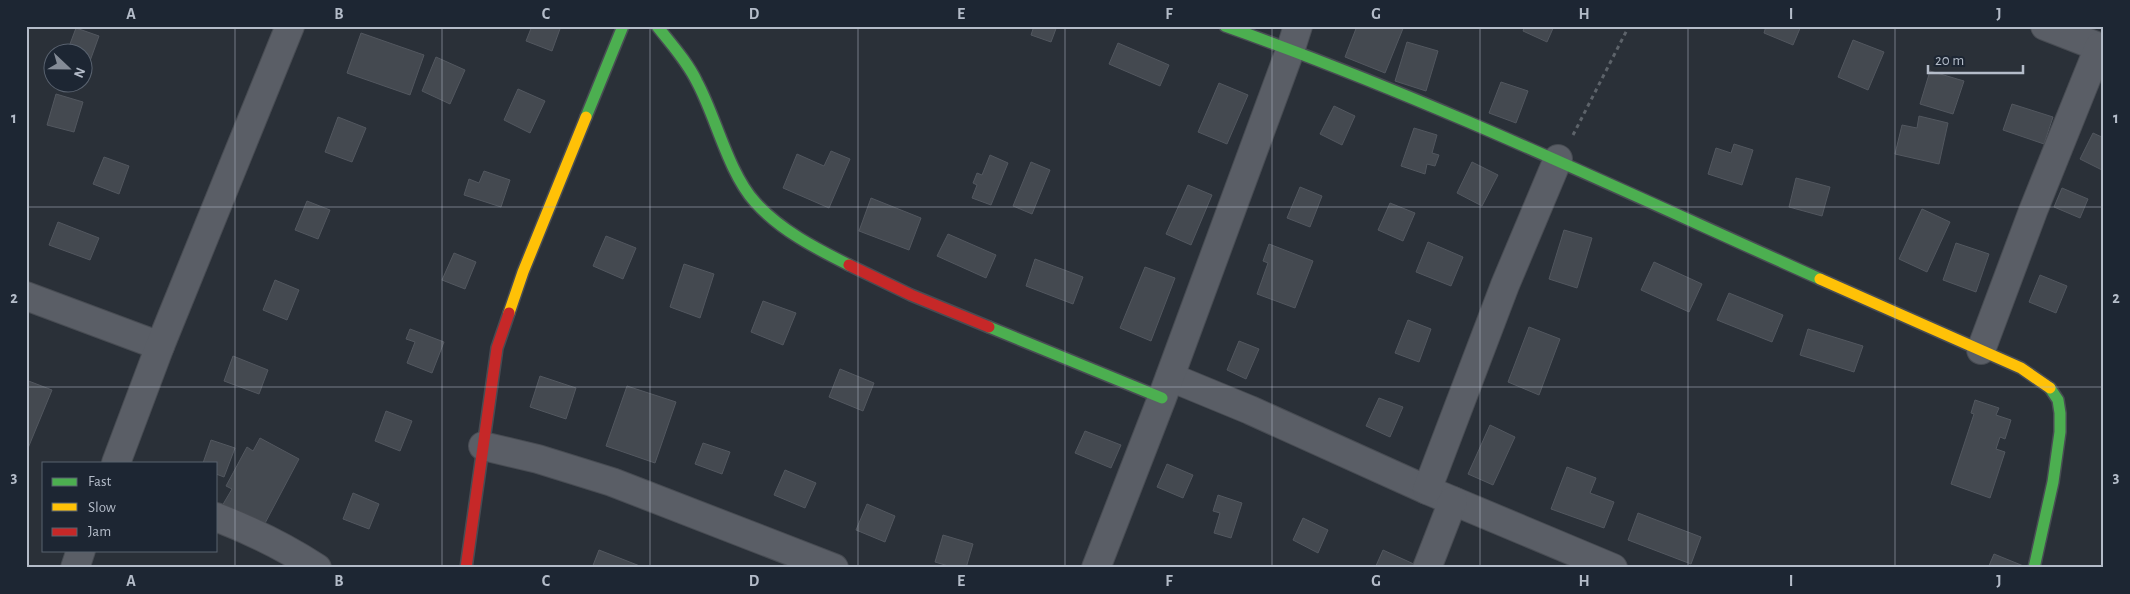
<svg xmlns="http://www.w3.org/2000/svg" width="2130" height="594" viewBox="0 0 2130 594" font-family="'Alegreya Sans',sans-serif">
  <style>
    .building { fill: #444950; stroke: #52575f }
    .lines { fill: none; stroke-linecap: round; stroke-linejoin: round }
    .street-casing { stroke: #484c53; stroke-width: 30 }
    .fast-casing { stroke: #484c53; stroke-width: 14 }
    .slow-casing { stroke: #484c53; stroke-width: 14 }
    .jam-casing { stroke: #484c53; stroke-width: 14 }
    .path { stroke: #5d636a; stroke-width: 3; stroke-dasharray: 4 4; stroke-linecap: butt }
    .street { stroke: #5a5e66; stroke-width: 28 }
    .fast { stroke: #4caf50; stroke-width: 11 }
    .slow { stroke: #ffc107; stroke-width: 11 }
    .jam { stroke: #c62828; stroke-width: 11 }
    .grid { fill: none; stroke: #b4bcc9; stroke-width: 1; stroke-opacity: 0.55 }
    .neatline { fill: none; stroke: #b4bcc9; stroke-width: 2 }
    .grid-label { font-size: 16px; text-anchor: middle; font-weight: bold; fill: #b4bcc9 }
  </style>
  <rect width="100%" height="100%" fill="#2a3038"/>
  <g class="building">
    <path d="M532 26H561L552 51 526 41Z"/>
    <path d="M1034 26H1057L1051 42 1031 35Z"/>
    <path d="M1357 26H1404L1385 73 1345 57Z"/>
    <path d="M1525 26H1554L1547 42 1523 31Z"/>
    <path d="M1766 26H1801L1793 45 1764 33Z"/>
    <path d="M76 28 99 36 90 61 82 58V52H67Z"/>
    <path d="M361 33 424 55 410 95 347 73Z"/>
    <path d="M1853 40 1884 52 1868 90 1838 77Z"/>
    <path d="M1407 42 1438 51 1426 91 1395 81Z"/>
    <path d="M1118 43 1169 65 1160 86 1109 64Z"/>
    <path d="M436 57 465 70 450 104 422 91Z"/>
    <path d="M1930 71 1964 81 1953 114 1920 104Z"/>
    <path d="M1501 82 1528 91 1516 123 1489 113Z"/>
    <path d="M1219 83 1248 95 1227 144 1198 132Z"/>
    <path d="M518 89 545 101 530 133 504 120Z"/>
    <path d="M56 94 83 102 74 132 47 125Z"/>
    <path d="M2012 104 2053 117 2044 144 2003 130Z"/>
    <path d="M1334 106 1355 116 1342 145 1320 134Z"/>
    <path d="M1919 116 1948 123 1939 164 1895 154 1902 125 1917 128Z"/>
    <path d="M338 117 366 128 352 162 325 152Z"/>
    <path d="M1414 128 1437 135 1432 153 1439 155 1435 166 1427 164 1425 174 1401 166Z"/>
    <path d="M2093 133 2104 138V171L2080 159Z"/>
    <path d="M1734 144 1753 150 1742 185 1708 174 1716 148 1731 153Z"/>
    <path d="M831 151 850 159 829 208 783 188 797 154 824 166Z"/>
    <path d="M990 155 1008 163 991 205 972 198 977 185 973 183 977 173 982 175Z"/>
    <path d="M104 157 129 166 119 194 93 184Z"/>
    <path d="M1031 162 1050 170 1032 214 1013 206Z"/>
    <path d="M1472 162 1498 175 1482 206 1457 193Z"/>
    <path d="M484 171 510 180 501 207 464 195 469 179 479 183Z"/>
    <path d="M1796 178 1830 187 1822 216 1789 207Z"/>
    <path d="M1188 185 1212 195 1191 245 1166 234Z"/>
    <path d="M1300 187 1322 196 1310 227 1287 218Z"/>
    <path d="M2062 188 2088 199 2080 218 2054 207Z"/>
    <path d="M871 198 921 218 909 250 859 231Z"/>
    <path d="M307 201 330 210 318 239 295 230Z"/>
    <path d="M1390 203 1415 213 1403 241 1378 230Z"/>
    <path d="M1922 209 1950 222 1927 272 1899 259Z"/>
    <path d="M58 222 99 238 90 260 49 245Z"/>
    <path d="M1564 230 1592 238 1577 288 1549 279Z"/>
    <path d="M948 234 996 255 986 278 937 256Z"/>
    <path d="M606 236 636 248 623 279 593 266Z"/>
    <path d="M1428 242 1463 257 1451 286 1416 272Z"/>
    <path d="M1956 243 1989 254 1976 292 1943 280Z"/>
    <path d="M1269 244 1313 261 1295 308 1257 294 1268 263 1263 261Z"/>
    <path d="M454 253 476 262 465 289 442 280Z"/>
    <path d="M1035 259 1083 277 1073 304 1026 286Z"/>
    <path d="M1654 262 1702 284 1689 312 1641 290Z"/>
    <path d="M684 264 714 274 700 318 670 307Z"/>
    <path d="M1145 267 1175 278 1151 341 1120 328Z"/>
    <path d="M2040 275 2067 286 2056 313 2029 302Z"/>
    <path d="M275 280 299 290 287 320 263 310Z"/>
    <path d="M1729 293 1783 315 1772 342 1717 320Z"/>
    <path d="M763 301 796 313 783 345 751 332Z"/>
    <path d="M1408 320 1431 329 1419 362 1395 353Z"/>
    <path d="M1529 327 1560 339 1539 395 1508 382Z"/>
    <path d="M410 329 444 342 432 373 407 363 415 342 406 339Z"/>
    <path d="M1808 329 1863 346 1854 372 1800 355Z"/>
    <path d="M1239 341 1259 349 1246 379 1227 370Z"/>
    <path d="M233 356 268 370 259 394 224 381Z"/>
    <path d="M840 369 874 383 863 411 829 397Z"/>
    <path d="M540 376 576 388 566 419 530 407Z"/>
    <path d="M26 380 52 390 26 453Z"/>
    <path d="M627 386 676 402 655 463 606 446Z"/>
    <path d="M1379 398 1403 407 1390 437 1366 426Z"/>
    <path d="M1975 400 1999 408 1996 415 2011 420 2005 439 2000 437 1996 449 2005 452 1990 498 1951 484 1974 414 1971 413Z"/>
    <path d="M386 411 412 421 400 451 375 441Z"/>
    <path d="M1490 425 1515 437 1493 485 1468 474Z"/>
    <path d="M1085 431 1121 445 1111 468 1075 453Z"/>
    <path d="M260 438 299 459 263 527 222 506 232 489 226 486 247 447 253 451Z"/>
    <path d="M211 440 235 448 224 477 216 474V463H203Z"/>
    <path d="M703 443 730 452 722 474 695 464Z"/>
    <path d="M1167 464 1193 475 1183 498 1157 487Z"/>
    <path d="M1567 467 1596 478 1590 493 1614 502 1604 528 1551 509Z"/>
    <path d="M785 470 816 483 805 508 774 495Z"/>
    <path d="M353 493 379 504 369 529 343 519Z"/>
    <path d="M1218 495 1242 503 1231 538 1214 533 1220 513 1213 511Z"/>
    <path d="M867 504 895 516 885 542 856 530Z"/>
    <path d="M1638 513 1701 537 1691 564 1628 540Z"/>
    <path d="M1303 518 1328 530 1318 553 1293 540Z"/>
    <path d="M943 535 973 544 966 568H955L935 562Z"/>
    <path d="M599 550 645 568H592Z"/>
    <path d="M1383 550 1416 565 1415 568H1375Z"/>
    <path d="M1994 554 2026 567 2025 568H1988Z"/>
  </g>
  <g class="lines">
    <defs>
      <g id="street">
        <path d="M2045 26 2104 49"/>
        <path d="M26 296 160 346"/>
        <path d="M1981 350 2033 211 2099 47"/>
        <path d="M1170 377 1250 410 1427 490 1613 568"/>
        <path d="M483 446 538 459 612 482 834 568"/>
        <path d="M116 463 160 346 290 26"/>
        <path d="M1427 490 1505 285 1558 159"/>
        <path d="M216 517C252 531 285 547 317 568"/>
        <path d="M75 568 81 550"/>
        <path d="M1096 568 1162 398 1291 48 1298 26"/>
        <path d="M1427 568 1453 501"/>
      </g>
      <g id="fast">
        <path d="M657 26C671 44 687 61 697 82 716 117 728 172 755 202 780 230 815 248 849 265"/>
        <path d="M1225 26C1429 98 1623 191 1820 279"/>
        <path d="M586 117 623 26"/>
        <path d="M989 327 1162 398"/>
        <path d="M2034 568 2053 482 2060 432V413L2058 400 2050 388"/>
      </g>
      <g id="slow">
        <path d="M1820 279 2021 368 2050 388"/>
        <path d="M509 313 523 272 586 117"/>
      </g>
      <g id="jam">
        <path d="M849 265 911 295 989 327"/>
        <path d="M466 568 497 348 509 313"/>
      </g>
    </defs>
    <use href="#street" class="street-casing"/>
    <use href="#fast" class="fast-casing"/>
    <use href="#slow" class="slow-casing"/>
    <use href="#jam" class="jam-casing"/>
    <path class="path" d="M1573 135 1629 26"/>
    <use href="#street" class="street"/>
    <use href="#fast" class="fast"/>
    <use href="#slow" class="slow"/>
    <use href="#jam" class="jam"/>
  </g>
  <path class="grid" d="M235 26V568M442 26V568M650 26V568M858 26V568M1065 26V568M1272 26V568M1480 26V568M1688 26V568M1895 26V568M26 207H2104M26 387H2104"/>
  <rect width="2130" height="594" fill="none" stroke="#1d2633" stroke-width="55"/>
  <rect x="42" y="462" width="175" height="90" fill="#1d2633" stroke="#59626f"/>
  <rect x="52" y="478" width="25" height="8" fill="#4caf50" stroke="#59626f"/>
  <text x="88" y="486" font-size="15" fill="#b4bcc9">Fast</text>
  <rect x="52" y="503" width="25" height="8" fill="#ffc107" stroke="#59626f"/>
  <text x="88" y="512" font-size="15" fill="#b4bcc9">Slow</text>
  <rect x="52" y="528" width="25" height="8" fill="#c62828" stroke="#59626f"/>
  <text x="88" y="536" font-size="15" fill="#b4bcc9">Jam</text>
  <g transform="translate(68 68) rotate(112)"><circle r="24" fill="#1d2633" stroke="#59626f"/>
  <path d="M0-4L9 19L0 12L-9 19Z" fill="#848b96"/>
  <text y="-8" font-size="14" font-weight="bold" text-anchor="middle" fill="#b4bcc9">N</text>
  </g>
  <path d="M1928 65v8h95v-8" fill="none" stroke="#b4bcc9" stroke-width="2.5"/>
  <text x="1935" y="65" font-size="15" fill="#b4bcc9" stroke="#1d2633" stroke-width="4" paint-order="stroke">20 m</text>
  <rect x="28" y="28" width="2074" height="538" class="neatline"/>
  <g class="grid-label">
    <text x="131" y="19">A</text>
    <text x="339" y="19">B</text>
    <text x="546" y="19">C</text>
    <text x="754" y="19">D</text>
    <text x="961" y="19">E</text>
    <text x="1169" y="19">F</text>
    <text x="1376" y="19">G</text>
    <text x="1584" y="19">H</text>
    <text x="1791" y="19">I</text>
    <text x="1999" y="19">J</text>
    <text x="14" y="123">1</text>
    <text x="2116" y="123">1</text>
    <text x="14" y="303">2</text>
    <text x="2116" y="303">2</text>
    <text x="14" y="482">3</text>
    <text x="2116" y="482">3</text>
    <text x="131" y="586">A</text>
    <text x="339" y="586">B</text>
    <text x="546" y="586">C</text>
    <text x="754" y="586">D</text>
    <text x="961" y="586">E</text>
    <text x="1169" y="586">F</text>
    <text x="1376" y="586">G</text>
    <text x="1584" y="586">H</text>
    <text x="1791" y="586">I</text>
    <text x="1999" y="586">J</text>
  </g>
</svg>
